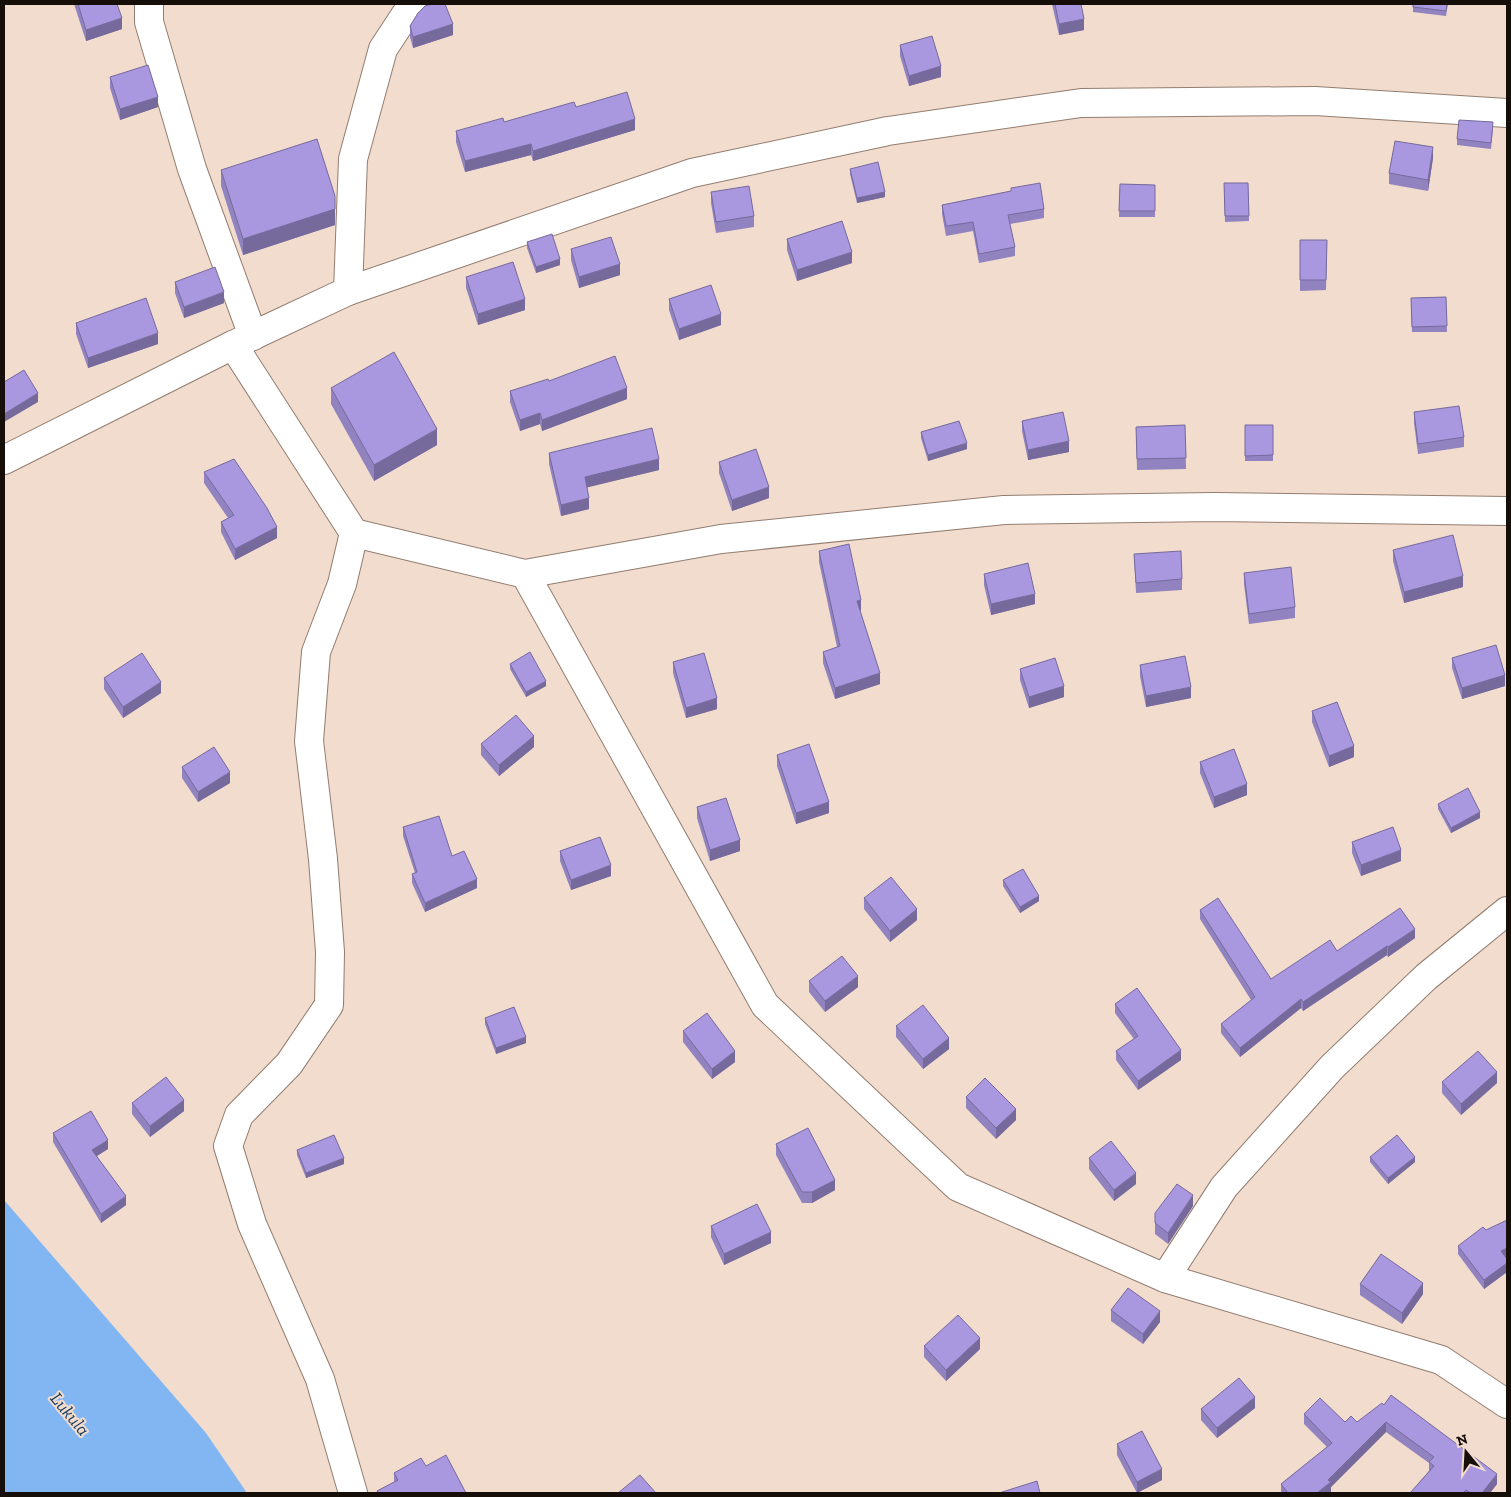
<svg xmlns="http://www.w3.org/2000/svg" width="1511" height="1497" viewBox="0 0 1511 1497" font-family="'Zilla Slab',serif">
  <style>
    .water { fill: #81b6f2 }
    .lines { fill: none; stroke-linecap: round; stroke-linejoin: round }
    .minor-casing { stroke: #927d70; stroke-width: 30 }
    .highway-casing { stroke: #927d70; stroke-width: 30 }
    .minor { stroke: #fff; stroke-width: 28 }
    .highway { stroke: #fff; stroke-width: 28 }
    .wall { fill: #9182c0 }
    .shaded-wall { fill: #766a9c }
    .building { fill: #a997df; stroke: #766a9c }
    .labels { text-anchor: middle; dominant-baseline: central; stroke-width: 4; stroke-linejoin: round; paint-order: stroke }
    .water-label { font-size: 18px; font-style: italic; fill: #13395f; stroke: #f2dccd }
  </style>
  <rect width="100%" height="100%" fill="#f2dccd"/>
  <path class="water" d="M4 1200 206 1433 247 1493H4Z"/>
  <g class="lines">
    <defs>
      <g id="minor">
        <path d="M149 4V22L192 169 253 336"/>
        <path d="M348 291 353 159 383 49 406 14 416 4"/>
        <path d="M233 345 354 533 525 574 765 1005 958 1187 1165 1278 1441 1360 1507 1404"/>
        <path d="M525 574 721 539 1004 510 1214 507 1507 511"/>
        <path d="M1165 1278 1224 1187 1332 1067 1426 977 1507 911"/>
        <path d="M353 1493 320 1379 252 1224 228 1146 239 1115 289 1064 329 1005 330 952 323 859 309 741 316 652 342 584 354 533"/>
      </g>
      <path id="highway" d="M4 460 233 345 348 291 692 173 888 131 1081 103 1315 101 1507 113"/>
    </defs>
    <use href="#minor" class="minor-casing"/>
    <use href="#highway" class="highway-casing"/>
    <use href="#minor" class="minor"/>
    <use href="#highway" class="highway"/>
  </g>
  <g class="wall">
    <path d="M74 4H117L122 29 86 41Z"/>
    <path d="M1052 4H1081L1084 30 1059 35Z"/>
    <path d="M1413 4H1448L1446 16 1413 12Z"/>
    <path d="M410 26 453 35 413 48 410 37Z"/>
    <path d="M900 45 941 77 909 86 900 56Z"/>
    <path d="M110 77 158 107 120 120 110 88Z"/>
    <path d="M576 107 635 130 533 161 531 155 465 172 456 142V131L504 122Z"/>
    <path d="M1493 128 1491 149 1457 145V139Z"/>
    <path d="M1433 158 1428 191 1389 184V173Z"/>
    <path d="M850 169 885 197 857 203 850 174Z"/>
    <path d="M221 170 335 212V225L243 255 221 186Z"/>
    <path d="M1224 183H1248L1249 221 1225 222Z"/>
    <path d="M1120 184 1155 185V217H1119Z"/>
    <path d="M1011 188 1044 209V218L1010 224 1015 247V256L979 263 973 231 946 236 942 214V205L1011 191Z"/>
    <path d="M711 192 754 216V227L716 233 711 203Z"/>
    <path d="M787 239 852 263 797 281 787 250Z"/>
    <path d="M1300 240H1327L1326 290 1300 291Z"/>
    <path d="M527 242 560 265 536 273 527 248Z"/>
    <path d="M571 249 620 275 579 288 571 260Z"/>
    <path d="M466 277 525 310 478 325 466 288Z"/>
    <path d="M175 282 224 303 184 318 175 293Z"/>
    <path d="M1446 297 1447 332H1412L1411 298Z"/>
    <path d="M669 299 721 325 679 340 669 310Z"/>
    <path d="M76 323 158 344 88 368 76 334Z"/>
    <path d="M549 381 627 399 542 431 540 424 520 431 510 402V391Z"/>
    <path d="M331 388 437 445 374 481 331 404Z"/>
    <path d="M1414 412 1464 437V447L1418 454 1414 423Z"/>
    <path d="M1022 421 1069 452 1028 460 1022 431Z"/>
    <path d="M1185 425 1186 469 1137 470 1136 427Z"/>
    <rect x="1245" y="425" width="28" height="36"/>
    <path d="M921 432 967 449 928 461 921 438Z"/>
    <path d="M549 453 659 470 587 487 589 509 561 516 549 464Z"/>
    <path d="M719 462 769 498 732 511 719 473Z"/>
    <path d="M204 472 277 538 235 560 221 532V522L228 518 204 483Z"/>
    <path d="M1393 550 1463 587 1404 603 1393 561Z"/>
    <path d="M819 551 861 610 860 611 880 684 835 699 823 663V652L837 647 819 562Z"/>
    <path d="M1134 554 1182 579V590L1136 593Z"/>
    <path d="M1244 573 1295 607V618L1249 624 1244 584Z"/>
    <path d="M984 574 1035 604 991 615 984 585Z"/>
    <path d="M1452 658 1505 686 1462 699 1452 668Z"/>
    <path d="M673 662 717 709 686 718 673 673Z"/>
    <path d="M510 664 546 686 526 697 510 669Z"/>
    <path d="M1140 665 1191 698 1146 707 1140 676Z"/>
    <path d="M1020 669 1064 697 1029 708 1020 680Z"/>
    <path d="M104 678 161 693 123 718 104 689Z"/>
    <path d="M1312 711 1354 757 1329 767 1312 722Z"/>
    <path d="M481 744 534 747 499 776 481 755Z"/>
    <path d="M777 755 829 813 796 824 777 766Z"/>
    <path d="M1200 762 1247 795 1214 808 1200 773Z"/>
    <path d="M182 767 230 783 198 802 182 778Z"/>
    <path d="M1438 804 1480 818 1451 833 1438 809Z"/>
    <path d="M697 807 740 851 710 861 697 818Z"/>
    <path d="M403 827 452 856 477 888 425 912 412 883V874L415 873 403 836Z"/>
    <path d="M1352 842 1401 861 1361 876 1352 853Z"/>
    <path d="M560 851 611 876 571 890 560 861Z"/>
    <path d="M1003 880 1039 901 1020 913 1003 886Z"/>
    <path d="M864 898 917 920 890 942 864 909Z"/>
    <path d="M1200 910 1271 979 1337 951 1415 938 1388 957 1387 955 1303 1011 1301 1008 1240 1057 1221 1033V1024L1251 1000 1200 919Z"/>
    <path d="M809 981 858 987 825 1012 809 992Z"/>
    <path d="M1115 1004 1181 1060 1138 1090 1116 1060V1051L1134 1039 1115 1013Z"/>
    <path d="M485 1018 526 1043 496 1054 485 1024Z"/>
    <path d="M896 1026 949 1049 923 1069 896 1037Z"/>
    <path d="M683 1031 735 1062 712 1079 683 1042Z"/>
    <path d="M1442 1082 1497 1083 1461 1115 1442 1093Z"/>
    <path d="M966 1097 1016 1120 996 1139 966 1108Z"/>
    <path d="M132 1103 184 1111 150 1137 132 1114Z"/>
    <path d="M53 1133 108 1149 97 1156 126 1205 101 1223 53 1142Z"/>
    <path d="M776 1144 835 1190 812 1203H802L776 1155Z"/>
    <path d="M297 1150 344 1164 306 1178 297 1155Z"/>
    <path d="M1370 1157 1415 1162 1388 1184 1370 1162Z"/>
    <path d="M1089 1158 1136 1184 1114 1201 1089 1169Z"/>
    <path d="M1193 1206 1168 1244 1155 1234V1213Z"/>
    <path d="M711 1226 771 1243 724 1265 711 1237Z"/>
    <path d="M1458 1246 1506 1258 1507 1259V1272L1484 1289 1458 1254Z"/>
    <path d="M1360 1284 1423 1294 1402 1324 1360 1295Z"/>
    <path d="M1111 1310 1160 1322 1143 1344 1111 1321Z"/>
    <path d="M924 1346 980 1349 946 1381 924 1357Z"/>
    <path d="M1384 1405 1497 1484 1490 1493H1410L1429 1471V1463L1386 1432 1331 1487V1492L1329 1493H1281V1484L1327 1447 1304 1424V1414L1345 1422H1357Z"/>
    <path d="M1255 1408 1217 1438 1201 1420V1409Z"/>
    <path d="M1117 1444 1162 1480 1137 1493 1117 1455Z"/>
    <path d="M426 1466 466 1493H377V1491L394 1482V1473Z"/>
  </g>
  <g class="shaded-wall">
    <path d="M122 18V29L86 41V30Z"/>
    <path d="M1084 19V30L1059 35V24Z"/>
    <path d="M453 24V35L413 48V37Z"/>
    <path d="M941 66V77L909 86V76Z"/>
    <path d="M158 97V107L120 120V109Z"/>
    <path d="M635 119V130L533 161V151Z"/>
    <path d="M531 144V155L465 172V161Z"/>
    <path d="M1433 147V158L1428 191V180Z"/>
    <path d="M885 192V197L857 203V198Z"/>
    <path d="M335 196V225L243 255V239Z"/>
    <path d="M852 252V263L797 281V270Z"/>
    <path d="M560 259V265L536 273V267Z"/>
    <path d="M620 264V275L579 288V277Z"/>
    <path d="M224 292V303L184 318V307Z"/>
    <path d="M525 299V310L478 325V314Z"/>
    <path d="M721 314V325L679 340V329Z"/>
    <path d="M158 333V344L88 368V358Z"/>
    <path d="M627 388V399L542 431V420Z"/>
    <path d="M38 393V402L4 422V414Z"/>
    <path d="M540 413V424L520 431V420Z"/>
    <path d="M437 429V445L374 481V465Z"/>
    <path d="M1069 441V452L1028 460V450Z"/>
    <path d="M967 443V449L928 461V455Z"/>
    <path d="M659 459V470L585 488V477Z"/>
    <path d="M769 487V498L732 511V500Z"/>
    <path d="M589 498V509L561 516V505Z"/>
    <path d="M277 527V538L235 560V549Z"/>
    <path d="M1463 576V587L1404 603V592Z"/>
    <path d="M1035 594V604L991 615V604Z"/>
    <path d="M861 600V610L857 611V601Z"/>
    <path d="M880 673V684L835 699V688Z"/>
    <path d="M1505 675V686L1462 699V688Z"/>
    <path d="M546 681V686L526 697V692Z"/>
    <path d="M161 682V693L123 718V707Z"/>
    <path d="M1064 686V697L1029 708V697Z"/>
    <path d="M1191 687V698L1146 707V696Z"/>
    <path d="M717 698V709L686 718V708Z"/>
    <path d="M534 736V747L499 776V765Z"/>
    <path d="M1354 746V757L1329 767V756Z"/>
    <path d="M230 772V783L198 802V792Z"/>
    <path d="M1247 784V795L1214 808V797Z"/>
    <path d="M829 802V813L796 824V813Z"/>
    <path d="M1480 812V818L1451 833V828Z"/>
    <path d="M740 840V851L710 861V850Z"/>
    <path d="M1401 850V861L1361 876V865Z"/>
    <path d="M611 865V876L571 890V880Z"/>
    <path d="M477 879V888L425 912V903Z"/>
    <path d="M1039 896V901L1020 913V907Z"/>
    <path d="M917 909V920L890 942V931Z"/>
    <path d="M1415 929V938L1388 957V947Z"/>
    <path d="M1387 946V955L1303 1011V1002Z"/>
    <path d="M858 976V987L825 1012V1001Z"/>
    <path d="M1301 999V1008L1240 1057V1048Z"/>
    <path d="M526 1037V1043L496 1054V1048Z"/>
    <path d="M949 1038V1049L923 1069V1059Z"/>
    <path d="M1181 1050V1060L1138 1090V1081Z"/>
    <path d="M735 1051V1062L712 1079V1069Z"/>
    <path d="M1497 1072V1083L1461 1115V1104Z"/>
    <path d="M184 1100V1111L150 1137V1126Z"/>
    <path d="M1016 1109V1120L996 1139V1128Z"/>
    <path d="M108 1140V1149L92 1159V1150Z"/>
    <path d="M1415 1157V1162L1388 1184V1178Z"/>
    <path d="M344 1158V1164L306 1178V1173Z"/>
    <path d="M1136 1173V1184L1114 1201V1190Z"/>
    <path d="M835 1180V1190L812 1203V1192Z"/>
    <path d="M1193 1195V1206L1168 1244V1233Z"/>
    <path d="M126 1196V1205L101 1223V1214Z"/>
    <path d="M771 1232V1243L724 1265V1254Z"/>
    <path d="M1507 1248V1257L1501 1260V1251Z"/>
    <path d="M1507 1263V1272L1484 1289V1280Z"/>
    <path d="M1423 1283V1294L1402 1324V1313Z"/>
    <path d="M1160 1311V1322L1143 1344V1334Z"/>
    <path d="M980 1338V1349L946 1381V1370Z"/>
    <path d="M1255 1397V1408L1217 1438V1428Z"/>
    <path d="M1386 1422V1432L1331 1487V1492L1329 1493H1317L1328 1480Z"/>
    <path d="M1162 1469V1480L1137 1493V1482Z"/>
    <path d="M1497 1474V1484L1490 1493H1482Z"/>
  </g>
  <g class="building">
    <path d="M78 4H117L122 18 86 30Z"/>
    <path d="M432 4H445L453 24 413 37 410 26 418 13 425 6Z"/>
    <path d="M1055 4H1081L1084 19 1059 24Z"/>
    <path d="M1413 4H1447L1446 11 1413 7Z"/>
    <path d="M932 36 941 66 909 76 900 45Z"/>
    <path d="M148 65 158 97 120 109 110 77Z"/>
    <path d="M627 92 635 119 533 151 531 144 465 161 456 131 503 118 504 122 574 102 576 107Z"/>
    <path d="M1459 120 1493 122 1491 143 1457 139Z"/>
    <path d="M317 139 335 196V209L243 239 221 170Z"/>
    <path d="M1395 141 1433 147 1428 180 1389 173Z"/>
    <path d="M878 162 885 192 857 198 850 169Z"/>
    <path d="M1040 183 1044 209 1008 215 1015 247 979 254 973 222 946 226 942 205 1011 191V188Z"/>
    <path d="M1224 183H1248L1249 216H1225Z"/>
    <path d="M1120 184 1155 185V211H1119Z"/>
    <path d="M749 186 754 216 716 222 711 192Z"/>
    <path d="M842 221 852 252 797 270 787 239Z"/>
    <path d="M552 234 560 259 536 267 527 242Z"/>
    <path d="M611 237 620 264 579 277 571 249Z"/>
    <path d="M1300 240H1327L1326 280H1300Z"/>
    <path d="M513 262 525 299 478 314 466 277Z"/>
    <path d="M215 267 224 292 184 307 175 282Z"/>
    <path d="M711 285 721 314 679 329 669 299Z"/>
    <path d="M1446 297 1447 326 1412 327 1411 298Z"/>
    <path d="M146 298 158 333 88 358 76 323Z"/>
    <path d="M394 352 437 429 374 465 331 388Z"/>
    <path d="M615 356 627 388 542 420 540 413 520 420 510 391 548 379 549 381Z"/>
    <path d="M24 370 38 393 4 414V382Z"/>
    <path d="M1459 406 1464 437 1418 444 1414 412Z"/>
    <path d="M1063 412 1069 441 1028 450 1022 421Z"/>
    <path d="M959 421 967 443 928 455 921 432Z"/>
    <path d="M1185 425 1186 458 1137 459 1136 427Z"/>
    <path d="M1245 425H1273V455L1245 456Z"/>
    <path d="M652 428 659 459 585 477 589 498 561 505 549 453Z"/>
    <path d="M756 449 769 487 732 500 719 462Z"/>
    <path d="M234 459 267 508 277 527 235 549 221 522 234 515 204 472Z"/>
    <path d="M1453 535 1463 576 1404 592 1393 550Z"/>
    <path d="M849 544 861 600 857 601 880 673 835 688 823 652 840 646 819 551Z"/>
    <path d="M1181 551 1182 579 1136 583 1134 554Z"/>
    <path d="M1028 563 1035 594 991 604 984 574Z"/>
    <path d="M1291 567 1295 607 1249 614 1244 573Z"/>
    <path d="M1496 645 1505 675 1462 688 1452 658Z"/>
    <path d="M530 652 546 681 526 692 510 664Z"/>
    <path d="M142 653 161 682 123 707 104 678Z"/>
    <path d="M704 653 717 698 686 708 673 662Z"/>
    <path d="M1185 656 1191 687 1146 696 1140 665Z"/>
    <path d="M1055 658 1064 686 1029 697 1020 669Z"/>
    <path d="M1337 702 1354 746 1329 756 1312 711Z"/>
    <path d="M516 715 534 736 499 765 481 744Z"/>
    <path d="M809 744 829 802 796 813 777 755Z"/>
    <path d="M214 747 230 772 198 792 182 767Z"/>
    <path d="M1234 749 1247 784 1214 797 1200 762Z"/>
    <path d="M1468 788 1480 812 1451 828 1438 804Z"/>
    <path d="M726 798 740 840 710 850 697 807Z"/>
    <path d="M439 816 452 856 464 851 477 879 425 903 412 874 417 872 403 827Z"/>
    <path d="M1393 827 1401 850 1361 865 1352 842Z"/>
    <path d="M600 837 611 865 571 880 560 851Z"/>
    <path d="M1023 869 1039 896 1020 907 1003 880Z"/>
    <path d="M891 877 917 909 890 931 864 898Z"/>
    <path d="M1218 898 1271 979 1330 940 1337 951 1400 908 1415 929 1388 947 1387 946 1303 1002 1301 999 1240 1048 1221 1024 1255 997 1200 910Z"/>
    <path d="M842 956 858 976 825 1001 809 981Z"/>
    <path d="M1137 988 1181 1050 1138 1081 1116 1051 1138 1036 1115 1004Z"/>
    <path d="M923 1005 949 1038 923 1059 896 1026Z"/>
    <path d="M514 1007 526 1037 496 1048 485 1018Z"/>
    <path d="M707 1013 735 1051 712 1069 683 1031Z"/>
    <path d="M1478 1051 1497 1072 1461 1104 1442 1082Z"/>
    <path d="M166 1077 184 1100 150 1126 132 1103Z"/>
    <path d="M985 1078 1016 1109 996 1128 966 1097Z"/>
    <path d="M91 1111 108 1140 92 1150 126 1196 101 1214 53 1133Z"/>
    <path d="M808 1128 835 1180 812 1192H802L776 1144Z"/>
    <path d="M334 1135 344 1158 306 1173 297 1150Z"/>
    <path d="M1397 1135 1415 1157 1388 1178 1370 1157Z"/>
    <path d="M1111 1141 1136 1173 1114 1190 1089 1158Z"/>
    <path d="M1177 1184 1193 1195 1168 1233 1155 1223V1213Z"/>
    <path d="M757 1204 771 1232 724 1254 711 1226Z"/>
    <path d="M1507 1220V1248L1501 1251 1507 1259V1263L1484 1280 1458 1246 1483 1227 1486 1230Z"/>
    <path d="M1381 1254 1423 1283 1402 1313 1360 1284Z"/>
    <path d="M1128 1288 1160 1311 1143 1334 1111 1310Z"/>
    <path d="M958 1315 980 1338 946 1370 924 1346Z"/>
    <path d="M1239 1378 1255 1397 1217 1428 1201 1409Z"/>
    <path d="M1391 1395 1497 1474 1482 1493H1471L1466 1490 1463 1493H1410L1434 1466 1429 1462 1434 1457 1386 1422 1328 1480 1331 1482 1317 1493H1288L1281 1484 1332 1443 1304 1414 1320 1398 1345 1422 1351 1416 1357 1422 1382 1403 1384 1405Z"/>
    <path d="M1142 1431 1162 1469 1137 1482 1117 1444Z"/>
    <path d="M446 1455 466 1493H378L377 1491 398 1480 394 1473 421 1458 426 1466Z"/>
    <path d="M640 1475 656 1493H618Z"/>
    <path d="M1037 1481 1040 1493H999Z"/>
  </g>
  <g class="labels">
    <g class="water-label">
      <text transform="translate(70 1414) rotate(50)">Lukula</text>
    </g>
  </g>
  <rect width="1511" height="1497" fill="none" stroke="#160f09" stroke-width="10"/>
  <g transform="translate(1466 1452) rotate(342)" stroke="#f2dccd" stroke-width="4" paint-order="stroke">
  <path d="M0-4L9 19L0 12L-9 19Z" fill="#160f09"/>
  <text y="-8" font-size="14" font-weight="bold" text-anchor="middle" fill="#160f09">N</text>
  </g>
</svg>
